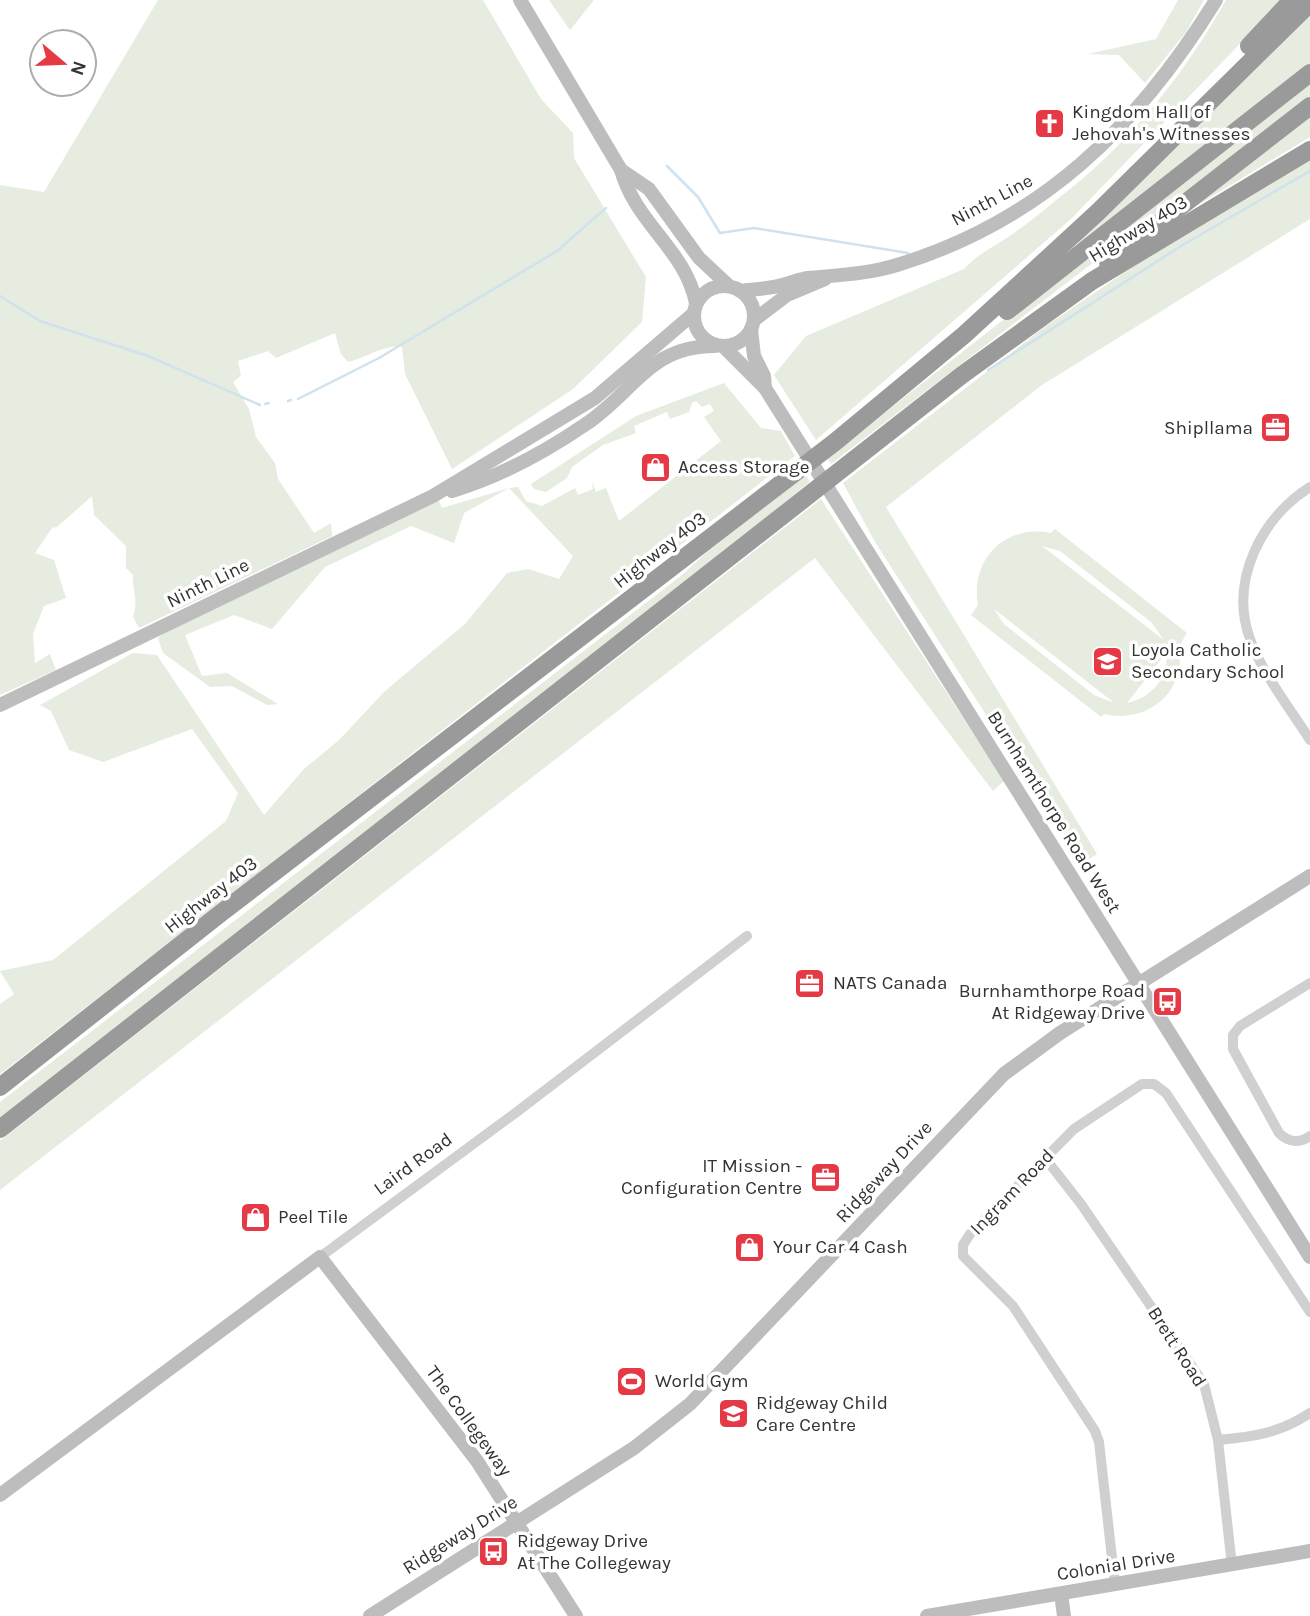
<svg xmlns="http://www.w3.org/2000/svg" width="1310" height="1616" viewBox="0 0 1310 1616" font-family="Karla,sans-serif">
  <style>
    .green { fill: #e6ecdf; fill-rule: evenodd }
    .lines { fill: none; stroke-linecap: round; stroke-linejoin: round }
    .stream { stroke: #cfe2ee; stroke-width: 2.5 }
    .street { stroke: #d0d0d0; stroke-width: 10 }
    .secondary { stroke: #bdbdbd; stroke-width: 14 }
    .highway { stroke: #9a9a9a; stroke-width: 18 }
    .labels { text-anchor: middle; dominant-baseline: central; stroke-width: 7; stroke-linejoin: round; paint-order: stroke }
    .poi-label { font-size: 19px; fill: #333; stroke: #fff; text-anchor: start }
    .street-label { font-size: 19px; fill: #333; stroke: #fff }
  </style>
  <rect width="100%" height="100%" fill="#fff"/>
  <g class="green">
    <path d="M158 0H483L541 99 573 133 574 158 646 277 642 322 573 389 452 469 405 374 402 347C385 344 366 358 348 362L341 354 335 333 276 358 268 351 238 361 241 376 233 382 249 409 256 437 275 463 278 479 314 533 331 523 332 536 139 628 133 617C139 600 132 591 133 575L126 568V546L94 515 92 496 57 527 52 528 35 553 54 560 66 598 44 606 33 634 35 663 50 654 56 670 0 695V185L44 192Z"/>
    <path d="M549 0H594L570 30Z"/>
    <path d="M1178 0H1204L1186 32 1145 83 1119 55 1088 54 1156 39Z"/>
    <path d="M1226 0H1282L1071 219 816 440 774 375 806 336 964 269C978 253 994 247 1011 235 1032 221 1051 204 1070 189 1133 139 1187 70 1226 0Z"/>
    <path d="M1310 14V64L1079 244 1077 242Z"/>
    <path d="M1310 79V96L831 464 827 458Z"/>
    <path d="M1310 117V137L1193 208 1191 207Z"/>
    <path d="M1310 159V219L1042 385 886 507 1097 854 1082 864 875 542 843 483 1043 328 1147 257Z"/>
    <path d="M724 383 761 428 781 431 795 456 0 1074V1004L14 994 0 971 53 960 226 821 238 793 192 729 103 762 69 750 51 711 40 705 133 653 157 655 264 815 304 769 339 740 385 691 465 624 507 573 528 569 559 579 573 556 509 488 464 513 454 543 411 526 325 567 272 629 234 615 185 635 202 676 227 673 278 704 267 705 232 686 210 687 163 653 158 638 167 631 439 501 442 508 509 488 518 487 526 501 542 506 575 488 578 495 593 489 592 481 596 492 606 488 619 521 721 441 704 417 714 411 710 404 702 407 696 401 692 403 689 412 670 419 667 412 634 426 636 433 603 445 572 467 567 478 546 492 534 489 531 484 636 416Z"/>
    <path d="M806 475 810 482 679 588 0 1120V1102L682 575 707 552Z"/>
    <path d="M821 499 1004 781 993 791 815 558 0 1190V1141Z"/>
    <path d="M1055 529 1187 633C1177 646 1182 655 1179 669 1172 704 1138 722 1104 714L1101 717 971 615 978 605C970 559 1005 524 1051 533ZM1042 546 1060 551 1151 622 1164 640ZM994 609 1112 701V702L1094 695 1004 624ZM1166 653C1170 678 1150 698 1127 703Z"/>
  </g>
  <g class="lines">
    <g class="stream">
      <path d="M667 166 698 197 720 233 754 228 908 253"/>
      <path d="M0 296 40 321 148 356 260 405"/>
      <path d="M988 370 1181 246 1310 171"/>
      <path d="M298 399 379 358 557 251 606 208"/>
      <path d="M288 401 291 400"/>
      <path d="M265 404 269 403"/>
    </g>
    <g class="street">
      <path d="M1310 487C1261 518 1229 581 1250 639 1263 675 1290 708 1310 740"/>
      <path d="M1310 983 1240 1026 1233 1035V1049L1279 1133C1288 1142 1299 1144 1310 1136"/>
      <path d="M1045 1158 1081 1204 1204 1384 1218 1440 1232 1566"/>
      <path d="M320 1257 518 1111 747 936"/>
      <path d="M1218 1440C1253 1437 1280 1433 1310 1413"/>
      <path d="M1115 1585 1099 1442 1095 1431 1013 1306 963 1256V1245L970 1234 1074 1129 1142 1084H1154L1166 1093 1310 1312"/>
    </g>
    <g class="secondary">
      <path d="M520 0 621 170C636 224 685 249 696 303"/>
      <path d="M621 170 649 189 699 258 729 286"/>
      <circle cx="724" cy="316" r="30"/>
      <path d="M740 291C755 289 768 289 782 285 791 283 799 279 808 278 838 275 868 274 897 265 1042 221 1138 126 1216 0"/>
      <path d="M754 320 787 295 825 279"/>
      <path d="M751 329 754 356 764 376 765 388"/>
      <path d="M724 347 765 388 1310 1257"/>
      <path d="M452 491C499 477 545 452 586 424 635 391 649 346 715 346"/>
      <path d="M0 705 433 496 595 398 693 314"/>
      <path d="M0 1495 320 1257 477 1461 576 1616"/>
      <path d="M1061 1594 1064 1616"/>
      <path d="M370 1616 634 1448 690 1404 1004 1074 1060 1033 1310 876"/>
      <path d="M927 1616 1310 1551"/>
    </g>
    <g class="highway">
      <path d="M1249 46 1292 0"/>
      <path d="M1108 263 1310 106"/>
      <path d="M1007 311 1310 73"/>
      <path d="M0 1087 221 913 835 442 964 335 1098 212 1310 3"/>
      <path d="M0 1129 962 375 1092 281 1310 150"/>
    </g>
  </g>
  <defs>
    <symbol id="church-square" viewBox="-11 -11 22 22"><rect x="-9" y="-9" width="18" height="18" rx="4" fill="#e63946" stroke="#fff"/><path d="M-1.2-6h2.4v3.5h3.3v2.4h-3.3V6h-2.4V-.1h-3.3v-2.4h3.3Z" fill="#fff"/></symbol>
    <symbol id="office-square" viewBox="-11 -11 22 22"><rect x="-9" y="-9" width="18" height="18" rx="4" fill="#e63946" stroke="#fff"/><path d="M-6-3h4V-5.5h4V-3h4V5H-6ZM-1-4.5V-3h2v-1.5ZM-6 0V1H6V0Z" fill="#fff"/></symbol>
    <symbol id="shop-square" viewBox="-11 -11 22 22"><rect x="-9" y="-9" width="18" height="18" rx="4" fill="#e63946" stroke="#fff"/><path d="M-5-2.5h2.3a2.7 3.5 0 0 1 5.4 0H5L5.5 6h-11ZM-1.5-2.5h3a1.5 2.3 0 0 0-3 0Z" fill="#fff"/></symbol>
    <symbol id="school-square" viewBox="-11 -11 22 22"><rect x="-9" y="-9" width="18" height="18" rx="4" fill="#e63946" stroke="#fff"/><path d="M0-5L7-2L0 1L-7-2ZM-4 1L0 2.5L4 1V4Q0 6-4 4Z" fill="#fff"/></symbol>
    <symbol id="bus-square" viewBox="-11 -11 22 22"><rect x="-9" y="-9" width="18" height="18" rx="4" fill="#e63946" stroke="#fff"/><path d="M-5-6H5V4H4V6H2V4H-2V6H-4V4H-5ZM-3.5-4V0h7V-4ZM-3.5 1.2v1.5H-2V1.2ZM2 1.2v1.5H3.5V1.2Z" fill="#fff"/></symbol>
    <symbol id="stadium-square" viewBox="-11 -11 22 22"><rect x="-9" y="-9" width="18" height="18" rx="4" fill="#e63946" stroke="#fff"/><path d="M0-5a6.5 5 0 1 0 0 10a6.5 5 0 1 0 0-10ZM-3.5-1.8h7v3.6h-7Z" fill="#fff"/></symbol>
  </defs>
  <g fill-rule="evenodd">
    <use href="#church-square" x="1032" y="106" width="35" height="35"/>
    <use href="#office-square" x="1258" y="410" width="35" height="35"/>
    <use href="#shop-square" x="638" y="450" width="35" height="35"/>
    <use href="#school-square" x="1090" y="644" width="35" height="35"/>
    <use href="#office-square" x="792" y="966" width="35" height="35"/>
    <use href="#bus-square" x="1150" y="984" width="35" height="35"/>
    <use href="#office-square" x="808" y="1160" width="35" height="35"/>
    <use href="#shop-square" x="238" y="1200" width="35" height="35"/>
    <use href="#shop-square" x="732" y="1230" width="35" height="35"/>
    <use href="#stadium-square" x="614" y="1364" width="35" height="35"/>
    <use href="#school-square" x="716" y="1396" width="35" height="35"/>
    <use href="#bus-square" x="476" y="1534" width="35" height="35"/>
  </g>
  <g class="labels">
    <g class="poi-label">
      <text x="1072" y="112">Kingdom Hall of<tspan x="1072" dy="22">Jehovah's Witnesses</tspan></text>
      <text x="1253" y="428" text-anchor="end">Shipllama</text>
      <text x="678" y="467">Access Storage</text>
      <text x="1131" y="650">Loyola Catholic<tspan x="1131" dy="22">Secondary School</tspan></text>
      <text x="833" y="983">NATS Canada</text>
      <text x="1145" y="991" text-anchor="end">Burnhamthorpe Road<tspan x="1145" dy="22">At Ridgeway Drive</tspan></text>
      <text x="802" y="1166" text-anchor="end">IT Mission -<tspan x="802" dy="22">Configuration Centre</tspan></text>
      <text x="278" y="1217">Peel Tile</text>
      <text x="773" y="1247">Your Car 4 Cash</text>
      <text x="655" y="1381">World Gym</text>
      <text x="756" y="1403">Ridgeway Child<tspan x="756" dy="22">Care Centre</tspan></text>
      <text x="517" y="1541">Ridgeway Drive<tspan x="517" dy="22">At The Collegeway</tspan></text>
    </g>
    <g class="street-label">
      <text transform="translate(992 200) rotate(-28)">Ninth Line</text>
      <text transform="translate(1138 229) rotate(-31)">Highway 403</text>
      <text transform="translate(660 550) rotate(-38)">Highway 403</text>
      <text transform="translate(208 583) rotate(-26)">Ninth Line</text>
      <text transform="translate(1054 812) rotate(58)">Burnhamthorpe Road West</text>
      <text transform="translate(211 895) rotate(-38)">Highway 403</text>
      <text transform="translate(413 1164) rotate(-36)">Laird Road</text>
      <text transform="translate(884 1172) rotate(-47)">Ridgeway Drive</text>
      <text transform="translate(1012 1192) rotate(-46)">Ingram Road</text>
      <text transform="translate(1177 1347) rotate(57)">Brett Road</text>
      <text transform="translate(469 1421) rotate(54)">The Collegeway</text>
      <text transform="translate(460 1535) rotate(-32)">Ridgeway Drive</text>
      <text transform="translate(1116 1565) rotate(-9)">Colonial Drive</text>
    </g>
  </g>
  <g transform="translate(63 63) rotate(109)"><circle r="33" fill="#ffffff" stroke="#adadad" stroke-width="2"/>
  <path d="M0-5L12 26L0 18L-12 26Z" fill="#e63946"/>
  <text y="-10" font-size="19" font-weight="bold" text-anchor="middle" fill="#333333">N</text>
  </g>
</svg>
